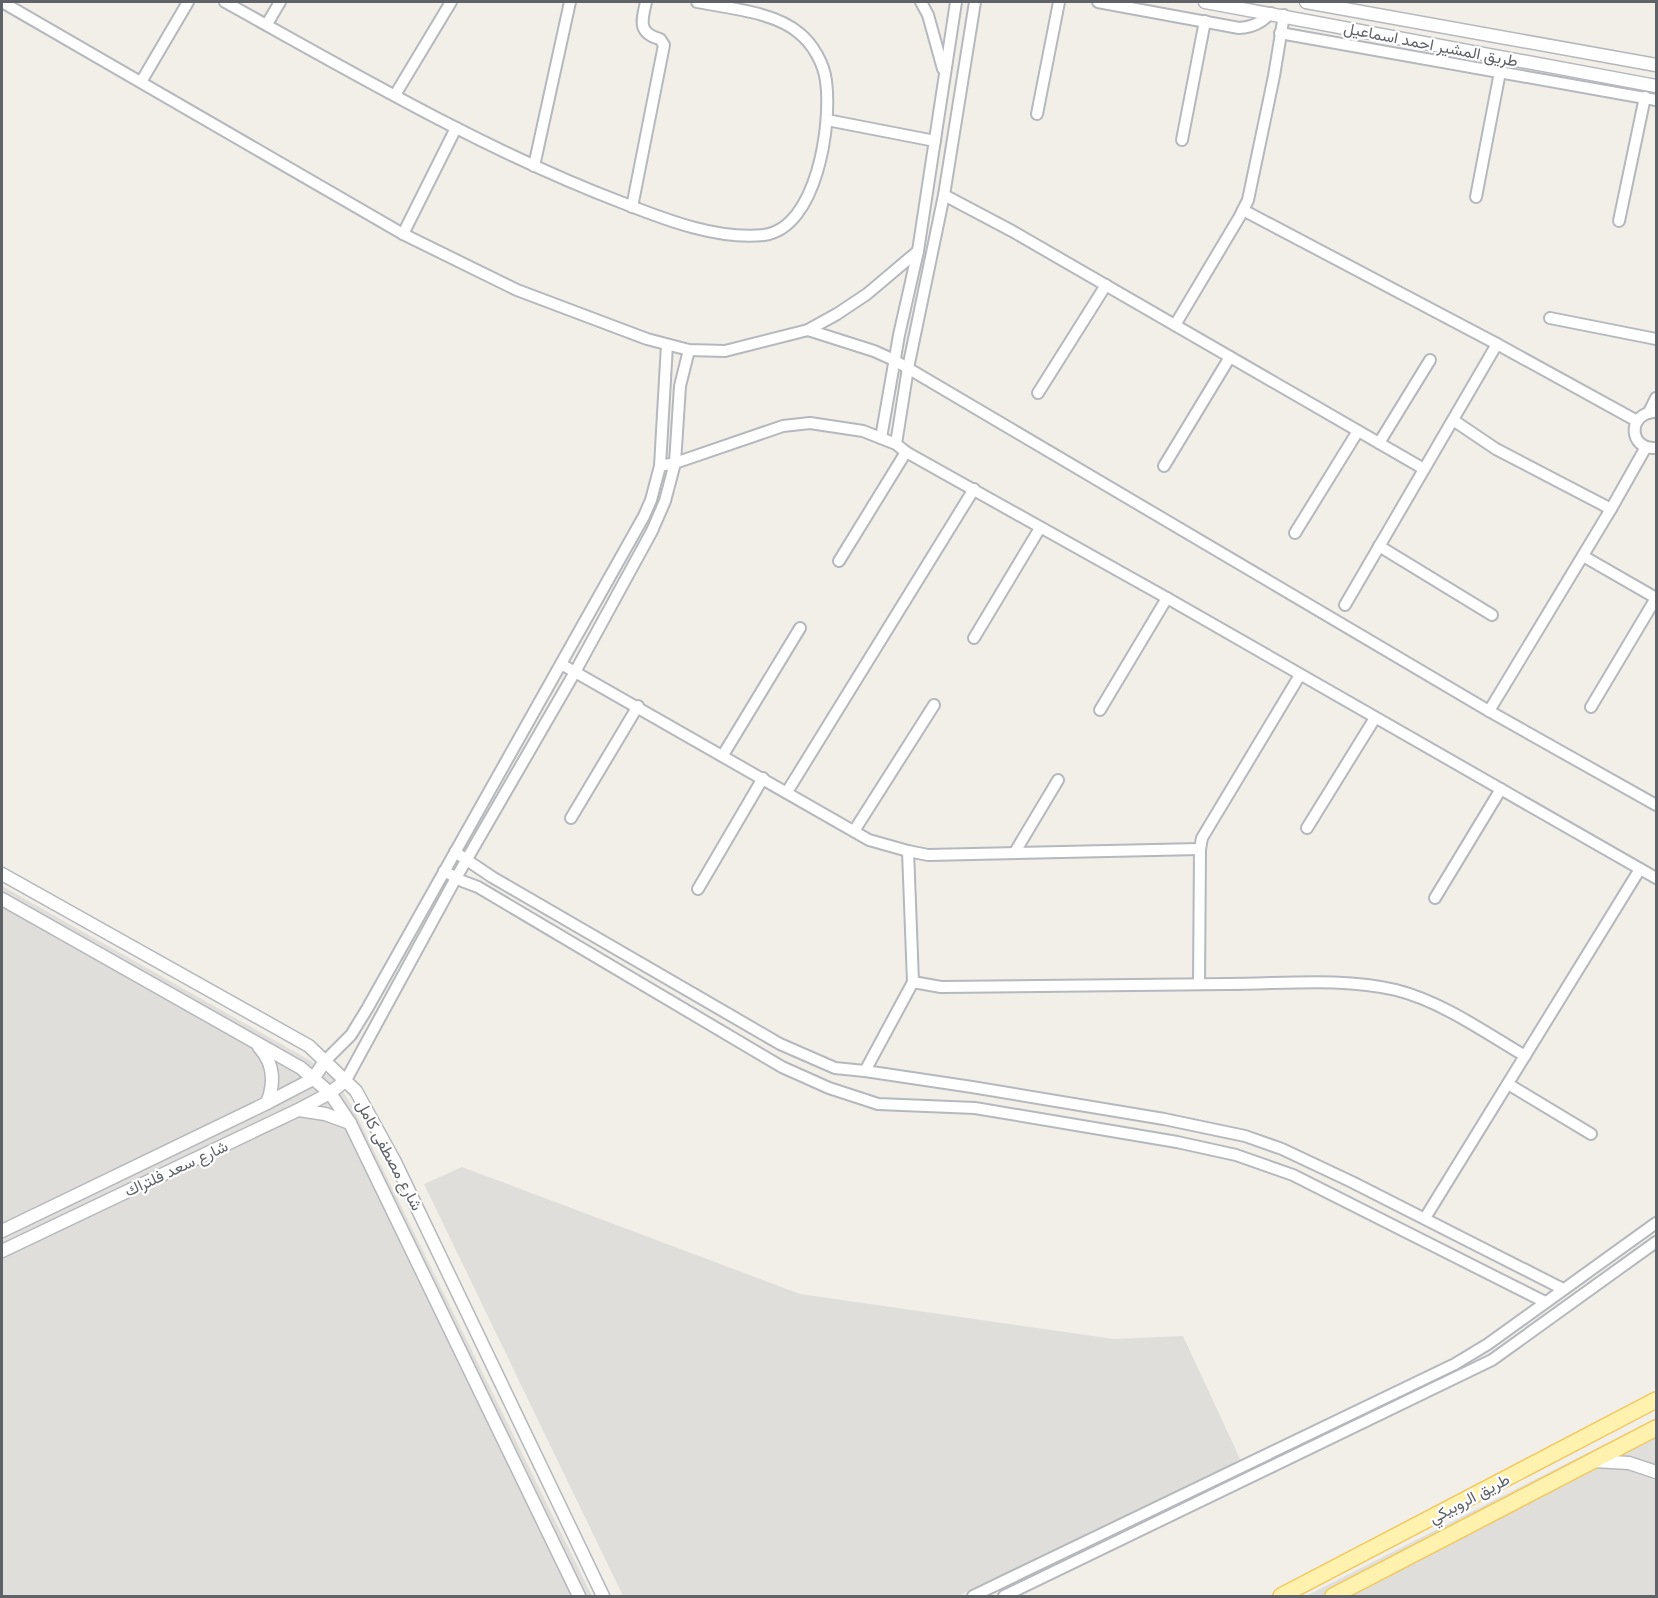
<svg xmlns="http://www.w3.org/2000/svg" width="1658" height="1598" viewBox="0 0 1658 1598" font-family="'Noto Sans',Vazirmatn,sans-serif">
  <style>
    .industrial { fill: #e0deda }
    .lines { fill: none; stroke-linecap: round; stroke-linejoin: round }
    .minor-casing { stroke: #b5b8bc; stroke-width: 14 }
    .tertiary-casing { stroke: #b5b8bc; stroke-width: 15 }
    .primary-casing { stroke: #f2c960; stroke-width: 18 }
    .minor { stroke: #fff; stroke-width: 10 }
    .tertiary { stroke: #fff; stroke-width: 12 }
    .primary { stroke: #fff2af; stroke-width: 15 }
    .labels { text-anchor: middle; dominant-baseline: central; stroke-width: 4.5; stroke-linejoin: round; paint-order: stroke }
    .street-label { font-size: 16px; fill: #5f6368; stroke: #fff }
  </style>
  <rect width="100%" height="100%" fill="#f1efe8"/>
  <g class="industrial">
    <path d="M2 886 311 1061 337 1082 352 1106 592 1596H2Z"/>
    <path d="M462 1167 800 1294 1114 1339 1183 1336 1242 1463 958 1596H623L424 1184Z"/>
    <path d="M1656 1418V1596H1306Z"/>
  </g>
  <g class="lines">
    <defs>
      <g id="minor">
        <path d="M2 2 403 234 517 290 647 339 689 350 725 351 808 330 874 351 894 360 1489 711 1656 805"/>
        <path d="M225 2C355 74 484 150 623 203 666 220 718 240 764 235 817 228 832 124 826 81 824 64 813 44 799 33 775 12 728 8 697 2"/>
        <path d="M921 2 928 15 943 69"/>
        <path d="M1098 2 1239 28C1253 27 1261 23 1271 13"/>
        <path d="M267 24 280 2"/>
        <path d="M1280 33 1656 100"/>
        <path d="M141 82 188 2"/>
        <path d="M395 95 451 2"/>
        <path d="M1037 114 1059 2"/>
        <path d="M827 120 935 141"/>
        <path d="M1182 140 1205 21"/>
        <path d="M534 166 570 2"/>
        <path d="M944 195 1012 231 1424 469"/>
        <path d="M1476 197 1500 72"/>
        <path d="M632 207 664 45 660 39C637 33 642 20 646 2"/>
        <path d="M1243 210 1497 344 1637 421"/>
        <path d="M1619 221 1645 97"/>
        <path d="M403 234 456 128"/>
        <path d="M1550 318 1656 339"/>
        <path d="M1175 325 1240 216 1248 200 1274 76 1284 15"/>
        <path d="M808 330 837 314 867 294 918 251"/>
        <path d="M1038 393 1106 285"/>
        <path d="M1649 412 1656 398"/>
        <path d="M1656 412C1627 412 1628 450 1656 448"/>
        <path d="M1453 420 1496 449 1611 509"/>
        <path d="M881 438 899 335 918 251 956 2"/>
        <path d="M1379 443 1430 360"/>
        <path d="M896 444 908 368 944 195 975 2"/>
        <path d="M660 466 675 463 783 426 810 423 863 431 896 444 906 452 1167 598 1656 878"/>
        <path d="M1164 466 1230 357"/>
        <path d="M1295 533 1358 431"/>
        <path d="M1379 546 1492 615"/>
        <path d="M1583 556 1656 598"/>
        <path d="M839 561 906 452"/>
        <path d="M1345 605 1497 344"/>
        <path d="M974 638 1040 528"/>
        <path d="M561 664 869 840 908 851 928 855 1200 849"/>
        <path d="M1591 707 1656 598"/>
        <path d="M1100 710 1167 598"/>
        <path d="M1489 711 1611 509 1646 447"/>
        <path d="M723 755 800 628"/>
        <path d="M787 792 974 489"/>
        <path d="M571 818 638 706"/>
        <path d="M1307 828 1375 718"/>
        <path d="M854 831 934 705"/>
        <path d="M455 852 492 877 780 1044 835 1068 865 1071 972 1087 1164 1119 1245 1136 1282 1149 1352 1182 1563 1289"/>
        <path d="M1015 852 1058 780"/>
        <path d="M444 871 462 881 478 887 782 1067 829 1088 878 1104 975 1108 1177 1142 1236 1155 1293 1175 1545 1302"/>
        <path d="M698 889 763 778"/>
        <path d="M1435 898 1501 789"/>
        <path d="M913 982 941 987C1037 986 1133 985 1228 984 1283 984 1342 977 1396 990 1443 1002 1484 1032 1525 1056"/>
        <path d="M1199 984 1200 849 1202 838 1300 675"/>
        <path d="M325 1061 351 1035 367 1009 644 516 651 500 660 466 667 345"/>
        <path d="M865 1071 913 982 908 851"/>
        <path d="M346 1080 456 878 575 672 652 531 665 501 675 463 680 386 689 350"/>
        <path d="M1508 1084 1591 1134"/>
        <path d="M1425 1218 1640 869"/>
        <path d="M973 1596 1455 1364 1488 1344 1656 1223"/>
        <path d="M1004 1596 1492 1360 1656 1242"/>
      </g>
      <g id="tertiary">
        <path d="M1205 2 1656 86"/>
        <path d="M1306 2 1656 65"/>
        <path d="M2 874 309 1046 356 1091 395 1162 603 1596"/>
        <path d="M2 899 301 1068 330 1093 350 1123 579 1596"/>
        <path d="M259 1047C274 1063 275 1083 267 1103"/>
        <path d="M299 1110 325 1114 350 1123"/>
        <path d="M2 1231 267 1103 313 1079 325 1061"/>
        <path d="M2 1251 298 1110 330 1093 346 1080"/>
        <path d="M1594 1461 1629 1463 1656 1472"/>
      </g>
      <g id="primary">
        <path d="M1281 1596 1656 1400"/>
        <path d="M1333 1596 1656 1428"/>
      </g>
    </defs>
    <use href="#minor" class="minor-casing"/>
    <use href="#tertiary" class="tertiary-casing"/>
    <use href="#primary" class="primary-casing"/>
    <use href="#minor" class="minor"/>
    <use href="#tertiary" class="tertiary"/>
    <use href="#primary" class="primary"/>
  </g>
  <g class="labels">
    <g class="street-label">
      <text transform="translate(1431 44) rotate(11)">طريق المشير احمد اسماعيل</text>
      <text transform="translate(390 1155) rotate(62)">شارع مصطفى كامل</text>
      <text transform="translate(176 1168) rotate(-25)">شارع سعد فلتراك</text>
      <text transform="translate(1469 1498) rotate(-28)">طريق الروبيكي</text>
    </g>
  </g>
  <rect width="1658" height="1598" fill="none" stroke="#5f6368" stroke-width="6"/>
</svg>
